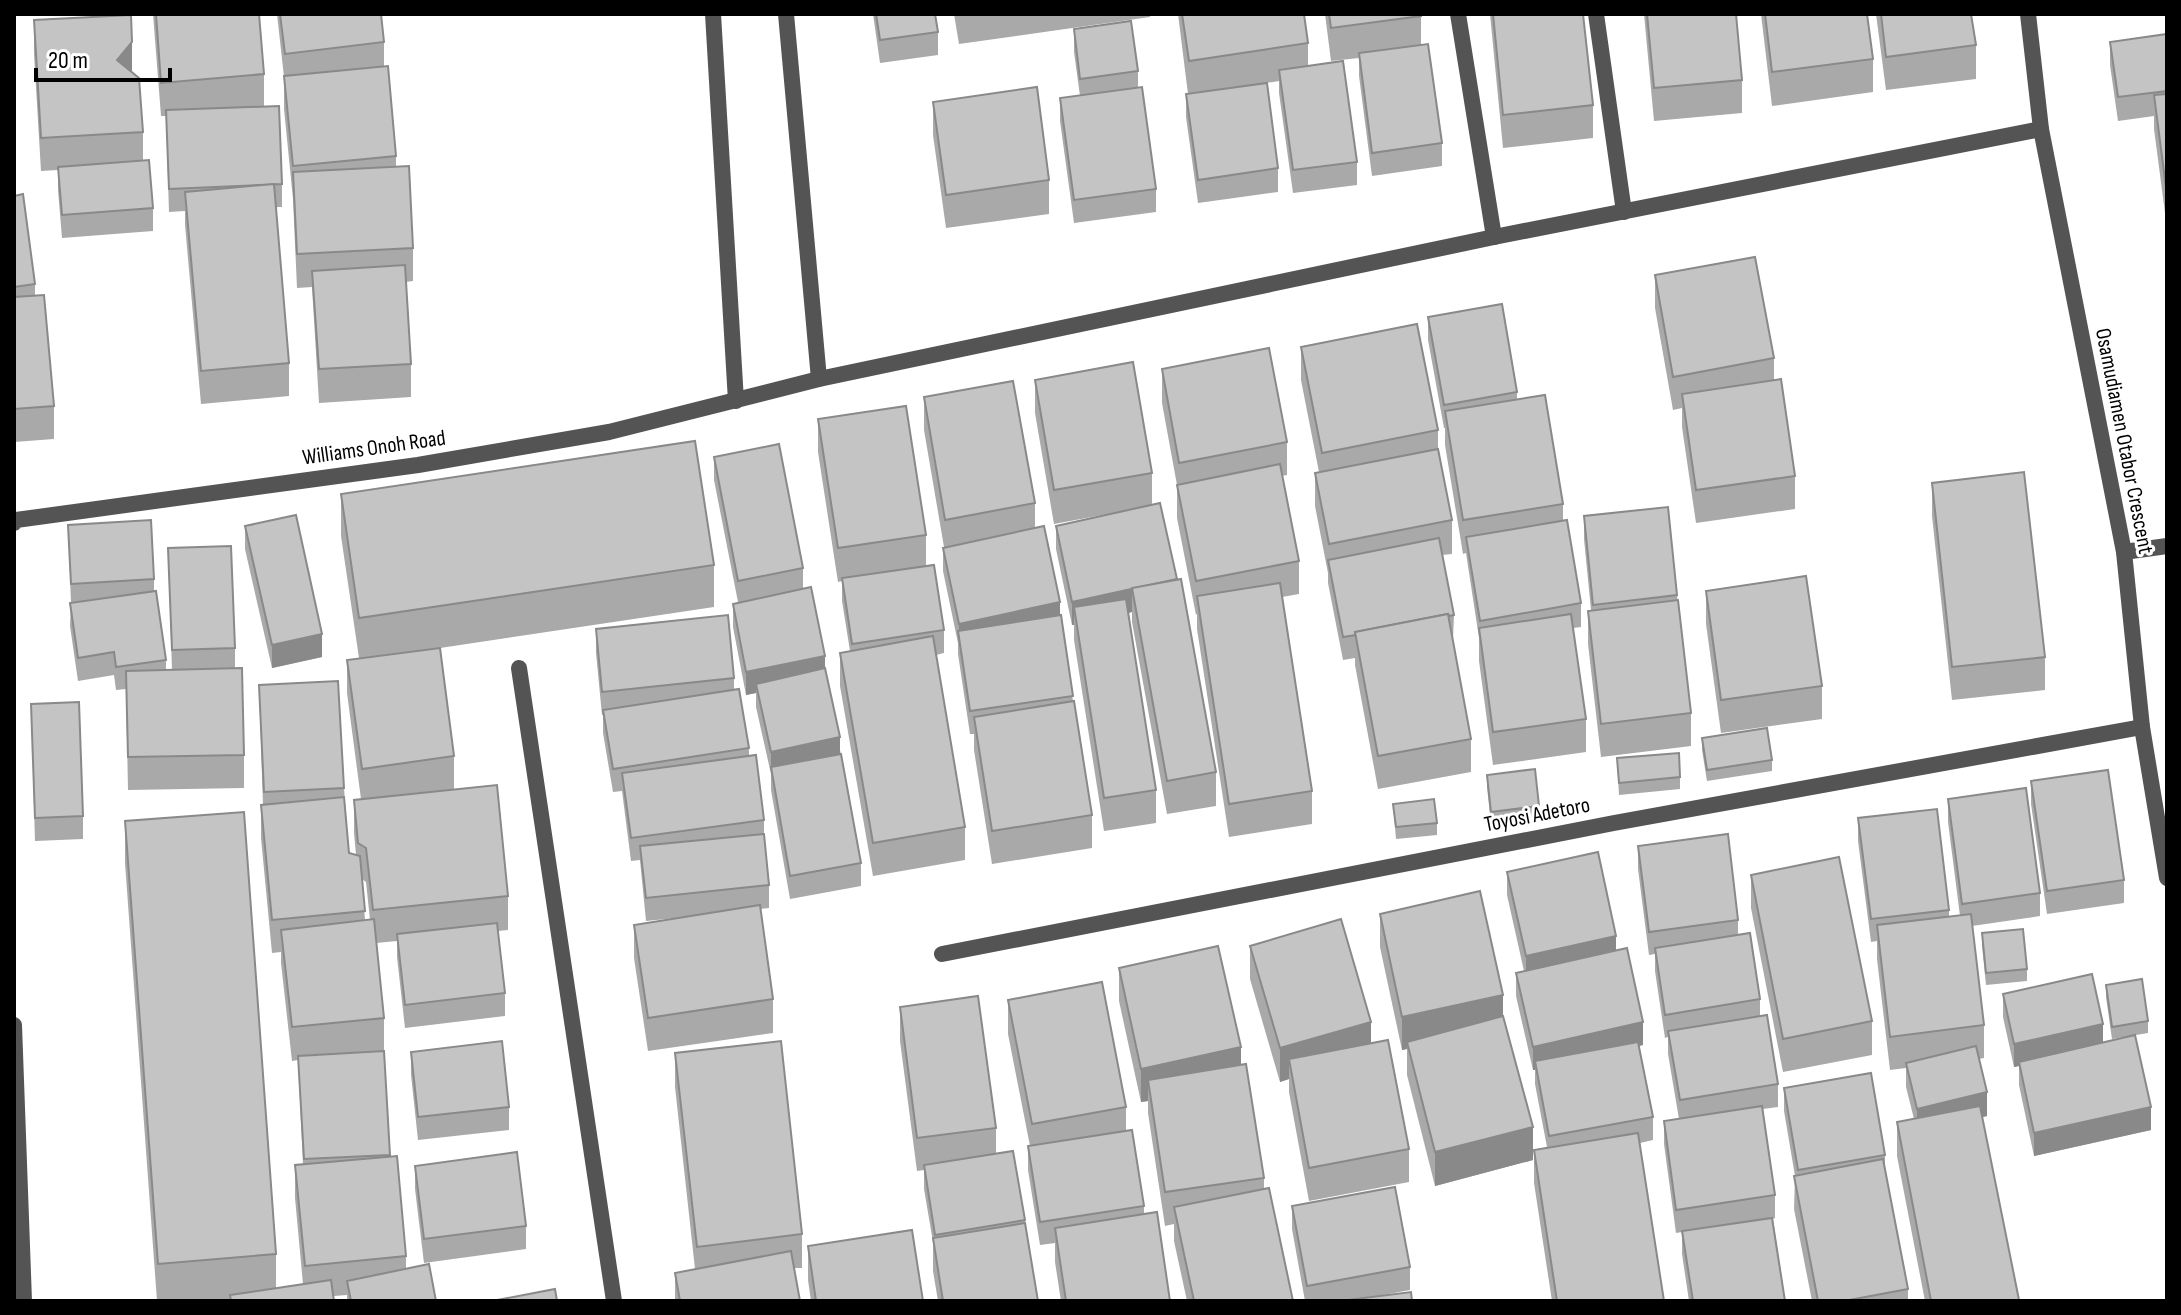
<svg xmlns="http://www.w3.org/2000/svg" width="2181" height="1315" viewBox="0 0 2181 1315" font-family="'Sofia Sans Condensed',sans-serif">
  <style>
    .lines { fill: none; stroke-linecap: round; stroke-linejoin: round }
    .minor { stroke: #545454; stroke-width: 16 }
    .wall { fill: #a9a9a9; fill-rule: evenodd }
    .shaded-wall { fill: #898989 }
    .building { fill: #c4c4c4; stroke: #898989; stroke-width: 2 }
    .labels { text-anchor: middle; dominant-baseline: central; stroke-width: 6; stroke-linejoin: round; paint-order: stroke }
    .street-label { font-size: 22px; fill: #000; stroke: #fff }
  </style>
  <rect width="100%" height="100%" fill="#fff"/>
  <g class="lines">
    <g class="minor">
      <path d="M713 14 736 401"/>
      <path d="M786 14 819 379"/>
      <path d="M1458 14 1494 237"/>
      <path d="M1596 14 1624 212"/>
      <path d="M2028 14 2041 129 2124 552 2142 727 2167 878"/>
      <path d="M14 523 16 520 418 465 609 432 819 379 1494 237 2041 129"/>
      <path d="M2124 552 2167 546"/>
      <path d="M519 668 614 1301"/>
      <path d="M942 954 1614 823 2142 727"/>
      <path d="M14 1025 24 1301"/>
    </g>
  </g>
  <g class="wall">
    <path d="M153 14H259L264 74V106L282 184V207H276L289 363V396L201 404 185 225V211L169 212 166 116H161Z"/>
    <path d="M277 14H381L384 42V66L396 156V167L413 248V281L406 282 411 364V397L319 403 312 287 297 288 293 199 284 109V77Z"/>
    <path d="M873 14H935L938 32V55L880 63Z"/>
    <path d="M954 14H1150V17L959 44Z"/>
    <path d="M1178 14H1304L1308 43V66L1357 162V185L1293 193 1279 93V81L1253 85 1278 168V192L1198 203 1186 117V94H1188Z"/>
    <path d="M1325 14H1421V45L1442 143V166L1372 176 1359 76V58L1331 61Z"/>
    <path d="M1490 14H1583L1593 105V138L1503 148Z"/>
    <path d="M1644 14H1736L1742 80V113L1654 121Z"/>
    <path d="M1761 14H1867L1873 59V92L1772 106Z"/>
    <path d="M1876 14H1971L1976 45V79L1886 90Z"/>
    <path d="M34 20 132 72 143 132V160L153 208V231L62 238 58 190V170L41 171 34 54Z"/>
    <path d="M1074 29 1138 71V88L1156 189V212L1074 223 1060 121V98L1080 96 1074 52Z"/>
    <path d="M2167 34V228L2154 129V116L2118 121 2110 65V42Z"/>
    <path d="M933 102 1049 180V214L946 228 933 135Z"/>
    <path d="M14 196 35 284V295L54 406V439L14 442Z"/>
    <path d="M1655 275 1774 358V380L1795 476V509L1696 523 1682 427V408L1673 410 1655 308Z"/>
    <path d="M1428 317 1517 392V400L1563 504V521L1581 603V627L1573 628 1586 719V752L1493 765 1479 661V638L1466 553 1463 554 1445 445V428H1444L1428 340Z"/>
    <path d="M1301 347 1438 430V450L1452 520V554L1442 555 1454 615 1453 639 1471 739V772L1378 789 1355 665V658L1343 660 1328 583V573L1315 506V473L1319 472 1301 380Z"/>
    <path d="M1162 369 1287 442V475L1282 476 1299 561V594L1282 597 1312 791V824L1229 837 1197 629V614L1196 615 1177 518V485L1162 403Z"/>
    <path d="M1035 380 1152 473V505L1216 772V806L1167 814 1132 622V612L1128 613 1156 790V823L1104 831 1074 640V625H1072L1056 549V526L1113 513 1054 524 1035 413Z"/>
    <path d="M924 397 1035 503V528L1060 615 1073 701 1092 815V848L992 864 974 750V734H970L958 654V643L943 571V548L944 547 924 430Z"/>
    <path d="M818 419 926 535V566L944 630V653L936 655 965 827V860L873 876 840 686V653L850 651 842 601V581L838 582 818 452Z"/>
    <path d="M714 457 803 568V589L825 669 861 863V886L790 899 771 790V774L756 707V693L746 695 733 627V604L738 602 714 480Z"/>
    <path d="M1932 483 2045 657V690L1952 700 1932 516Z"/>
    <path d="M341 494 714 565V607L440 648 454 756V789L508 896V930L498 931 505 993V1016L405 1028 397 957V941L376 943 384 1018V1051L390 1156 406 1256V1269L436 1301H347V1295L334 1296V1301H230V1300L157 1301 125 863V821L276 1254V1288L303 1284 295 1198V1165L303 1164 298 1060 292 1061 281 963V952L272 953 261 838V805H263L259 685 344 788 349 853 356 855 354 833V800L361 799 347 693V660L359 658 341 536ZM362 879 366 882 370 920H365Z"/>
    <path d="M1584 516 1677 595 1691 713V746L1601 757 1588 644V611L1591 610 1584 539Z"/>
    <path d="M68 525 154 579V591L166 660V670H172L168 548 235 648V668L244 755V788L128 790 126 689 116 690 114 675 78 681 70 626 71 603Z"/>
    <path d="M245 526 322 657 272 668 245 549Z"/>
    <path d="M1706 591 1822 686V719L1721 733 1706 624Z"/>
    <path d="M596 629 734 678V689L749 748V756L764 820V843L769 885V908L760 909 773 999V1033L648 1051 634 958V925L686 917 646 921 640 860 631 861 622 791 613 792 603 733V715H602L596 653Z"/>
    <path d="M31 704 83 816V839L35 841Z"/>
    <path d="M1702 738 1772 760V771L1707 781 1702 750Z"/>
    <path d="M1617 758 1680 777V789L1619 795Z"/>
    <path d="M1487 775 1539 806V818L1491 824 1487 787Z"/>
    <path d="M2031 781 2124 880V903L2047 914 2031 804Z"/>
    <path d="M1948 799 2040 893V916L1972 926 1984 1025V1058L1979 1059 1987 1116 1982 1117 2019 1301H1925L1897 1156V1122L1914 1119 1906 1087V1068L1890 1070 1877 959V941L1871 942 1858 841V818L1949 910V917L1960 916 1948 822Z"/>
    <path d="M1393 804 1437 823V835L1396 839Z"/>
    <path d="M1638 846 1738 920V935L1760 999V1016L1778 1084V1107L1763 1109 1775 1195V1218L1773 1219 1785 1301H1689L1682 1254V1232L1676 1233 1664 1144V1121L1679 1119 1668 1054V1037L1665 1038 1655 971V954L1649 955 1638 869Z"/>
    <path d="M1507 872 1616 950 1643 1045 1639 1046 1653 1117V1140L1640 1143 1664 1301H1552L1534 1183V1150L1547 1147 1535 1084V1070H1533L1516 996V973L1524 971 1507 895Z"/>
    <path d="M1751 875 1872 1021V1055L1783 1072 1751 908Z"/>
    <path d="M1380 914 1503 1016 1533 1160 1435 1186 1407 1075V1049L1402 1050 1380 947Z"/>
    <path d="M1982 933 2027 969V981L1986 985 1982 945Z"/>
    <path d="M1250 946 1371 1043 1409 1149V1182L1309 1201 1289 1092V1079L1280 1082 1250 979Z"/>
    <path d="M1119 968 1241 1065 1264 1178V1189L1293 1301H1187L1174 1241V1224L1165 1226 1148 1113V1101L1141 1102 1119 1001Z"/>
    <path d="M2106 985 2148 1021V1033L2112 1039 2106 997Z"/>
    <path d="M2003 994 2103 1043 2151 1130 2034 1156 2019 1085V1066L2014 1067 2003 1017Z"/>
    <path d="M1008 1000 1126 1107V1131L1144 1206V1214L1170 1301H1061L1055 1262V1243L1040 1245 1028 1170V1146H1030L1008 1034Z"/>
    <path d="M900 1007 996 1128V1154L1025 1220 1038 1301H938L933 1271V1242L924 1189V1170L917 1171 900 1041Z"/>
    <path d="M411 1052 509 1107V1130L418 1140 411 1075Z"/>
    <path d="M675 1053 802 1234V1268H794L800 1301H675V1273L695 1269 675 1087Z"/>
    <path d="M1784 1088 1885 1155V1168L1908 1289V1301H1812L1794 1209 1795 1176 1784 1111Z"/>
    <path d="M415 1166 526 1226V1249L424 1263 415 1189Z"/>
    <path d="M1292 1206 1410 1267V1290L1378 1296 1412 1301H1305L1292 1229Z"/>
    <path d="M808 1246 923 1301H811L808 1280Z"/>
  </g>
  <g class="shaded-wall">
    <path d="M132 42V75L117 60Z"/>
    <path d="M1132 589V612L1077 624 1074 607V625H1072V602Z"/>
    <path d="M1060 602V625L959 636V624Z"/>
    <path d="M322 634V657L272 668V645Z"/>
    <path d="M825 656V679L756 684V693L746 695V672Z"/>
    <path d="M840 737V760L771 769V752Z"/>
    <path d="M1616 936V959L1526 979V956Z"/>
    <path d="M1503 995V1028L1407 1042V1049L1402 1050V1017Z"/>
    <path d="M1371 1022V1055L1289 1059V1079L1280 1082V1048Z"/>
    <path d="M1643 1022V1045L1537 1069 1535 1061V1070H1533V1047Z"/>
    <path d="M2103 1024V1047L2019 1062V1066L2014 1067V1044Z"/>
    <path d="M1241 1047V1080H1148V1101L1141 1102V1069Z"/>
    <path d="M1987 1092V1116L1917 1132V1109Z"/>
    <path d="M2151 1107V1130L2034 1156V1133Z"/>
    <path d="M1533 1127V1160L1435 1186V1152Z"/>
  </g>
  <g class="building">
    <path d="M156 14H259L264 74 161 83Z"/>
    <path d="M280 14H381L384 42 285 54Z"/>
    <path d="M876 14H935L938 32 880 40Z"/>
    <path d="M1182 14H1304L1308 43 1189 61Z"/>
    <path d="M1329 14H1421V16L1331 28Z"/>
    <path d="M1493 14H1583L1593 105 1503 115Z"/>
    <path d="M1647 14H1736L1742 80 1654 88Z"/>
    <path d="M1765 14H1867L1873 59 1772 72Z"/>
    <path d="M1881 14H1971L1976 45 1886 57Z"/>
    <path d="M131 15 132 42 117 60 139 78 143 132 41 138 34 20Z"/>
    <path d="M1131 21 1138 71 1080 79 1074 29Z"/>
    <path d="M2167 34V91L2118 97 2110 42Z"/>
    <path d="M1428 44 1442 143 1372 153 1359 53Z"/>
    <path d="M1343 61 1357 162 1293 170 1279 70Z"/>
    <path d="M388 66 396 156 293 166 284 76Z"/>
    <path d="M1267 83 1278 168 1198 180 1186 94Z"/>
    <path d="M1037 87 1049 180 946 195 933 102Z"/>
    <path d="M1142 87 1156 189 1074 200 1060 98Z"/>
    <path d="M2167 94V195L2154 95Z"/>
    <path d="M279 106 282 184 169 189 166 110Z"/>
    <path d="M149 160 153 208 62 215 58 167Z"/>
    <path d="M409 166 413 248 297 254 293 172Z"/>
    <path d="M274 184 289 363 201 371 185 192Z"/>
    <path d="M23 194 35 284 14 287V196Z"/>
    <path d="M1755 257 1774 358 1673 377 1655 275Z"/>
    <path d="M405 265 411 364 319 369 312 271Z"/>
    <path d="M44 295 54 406 14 409V297Z"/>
    <path d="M1502 304 1517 392 1444 405 1428 317Z"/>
    <path d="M1417 324 1438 430 1322 453 1301 347Z"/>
    <path d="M1269 348 1287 442 1179 463 1162 369Z"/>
    <path d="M1133 362 1152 473 1054 490 1035 380Z"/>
    <path d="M1781 379 1795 476 1696 490 1682 394Z"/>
    <path d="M1013 381 1035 503 945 520 924 397Z"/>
    <path d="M1545 395 1563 504 1463 520 1445 411Z"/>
    <path d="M906 406 926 535 838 548 818 419Z"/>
    <path d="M695 441 714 565 359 618 341 494Z"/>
    <path d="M779 444 803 568 738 581 714 457Z"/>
    <path d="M1438 449 1452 520 1329 544 1315 473Z"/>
    <path d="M1280 464 1299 561 1196 581 1177 485Z"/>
    <path d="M2024 472 2045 657 1952 667 1932 483Z"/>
    <path d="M1160 503 1177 579 1072 602 1056 526Z"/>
    <path d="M1668 507 1677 595 1593 605 1584 516Z"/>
    <path d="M296 515 322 634 272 645 245 526Z"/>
    <path d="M151 520 154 579 71 584 68 525Z"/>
    <path d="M1567 520 1581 603 1480 621 1466 537Z"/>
    <path d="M1044 526 1060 602 959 624 943 548Z"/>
    <path d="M1439 538 1454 615 1449 616 1448 614 1355 632 1356 635 1343 637 1328 560Z"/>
    <path d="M231 546 235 648 172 650 168 548Z"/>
    <path d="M934 565 944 630 852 644 842 578Z"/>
    <path d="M1806 576 1822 686 1721 700 1706 591Z"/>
    <path d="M1181 579 1216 772 1167 781 1132 588Z"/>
    <path d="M1280 583 1312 791 1229 804 1197 596Z"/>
    <path d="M811 587 825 656 746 672 733 604Z"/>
    <path d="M156 591 166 660 116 667 114 652 78 658 70 603Z"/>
    <path d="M1126 599 1156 790 1104 798 1074 607Z"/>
    <path d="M1678 600 1691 713 1601 724 1588 611Z"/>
    <path d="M1448 614 1471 739 1378 756 1355 632Z"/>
    <path d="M1571 614 1586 719 1493 732 1479 628Z"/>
    <path d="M728 615 734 678 602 692 596 629Z"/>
    <path d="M1061 615 1073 696 970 711 958 631Z"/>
    <path d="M933 636 965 827 873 843 840 653Z"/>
    <path d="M440 648 454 756 362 769 347 660Z"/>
    <path d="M242 668 244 755 128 757 126 671Z"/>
    <path d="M825 668 840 737 771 752 756 684Z"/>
    <path d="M338 681 344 788 264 792 259 685Z"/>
    <path d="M739 689 749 748 613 769 603 710Z"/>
    <path d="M1074 701 1092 815 992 831 974 717Z"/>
    <path d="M79 702 83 816 35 818 31 704Z"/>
    <path d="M1767 728 1772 760 1707 770 1702 738Z"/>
    <path d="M1679 753 1680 777 1619 783 1617 758Z"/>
    <path d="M841 754 861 863 790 876 771 767Z"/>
    <path d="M756 755 764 820 631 838 622 773Z"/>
    <path d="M1535 769 1539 806 1491 812 1487 775Z"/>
    <path d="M2108 770 2124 880 2047 891 2031 781Z"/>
    <path d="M497 785 508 896 373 910 366 848 358 843 354 800Z"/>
    <path d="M2026 788 2040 893 1962 904 1948 799Z"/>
    <path d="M344 797 349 853 360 856 365 911 272 920 261 805Z"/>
    <path d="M1434 799 1437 823 1396 827 1393 804Z"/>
    <path d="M1937 809 1949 910 1871 919 1858 818Z"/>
    <path d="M244 812 276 1254 158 1264 125 821Z"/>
    <path d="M764 834 769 885 646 898 640 846Z"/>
    <path d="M1728 834 1738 920 1649 932 1638 846Z"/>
    <path d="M1598 852 1616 936 1526 956 1507 872Z"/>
    <path d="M1839 857 1872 1021 1783 1039 1751 875Z"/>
    <path d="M1480 891 1503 995 1402 1017 1380 914Z"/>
    <path d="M760 905 773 999 648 1018 634 925Z"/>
    <path d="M1971 914 1984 1025 1890 1037 1877 925Z"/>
    <path d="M374 919 384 1018 292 1027 281 930Z"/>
    <path d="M1341 919 1371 1022 1280 1048 1250 946Z"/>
    <path d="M497 923 505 993 405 1005 397 934Z"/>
    <path d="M2023 929 2027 969 1986 973 1982 933Z"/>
    <path d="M1750 933 1760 999 1665 1015 1655 948Z"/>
    <path d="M1218 946 1241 1047 1141 1069 1119 968Z"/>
    <path d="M1627 948 1643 1022 1533 1047 1516 973Z"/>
    <path d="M2092 974 2103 1024 2014 1044 2003 994Z"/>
    <path d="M2142 979 2148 1021 2112 1027 2106 985Z"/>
    <path d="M1102 982 1126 1107 1032 1124 1008 1000Z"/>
    <path d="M978 996 996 1128 917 1138 900 1007Z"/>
    <path d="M1767 1015 1778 1084 1680 1100 1668 1031Z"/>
    <path d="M1503 1016 1533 1127 1435 1152 1407 1042Z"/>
    <path d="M2135 1035 2151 1107 2034 1133 2019 1062Z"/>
    <path d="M1388 1040 1409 1149 1309 1168 1289 1059Z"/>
    <path d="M502 1041 509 1107 418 1117 411 1052Z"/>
    <path d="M781 1041 802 1234 697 1247 675 1053Z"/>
    <path d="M1638 1042 1653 1117 1549 1136 1535 1061Z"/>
    <path d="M1976 1046 1987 1092 1917 1109 1906 1063Z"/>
    <path d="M384 1051 390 1155 304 1159 298 1056Z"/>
    <path d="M1246 1064 1264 1178 1165 1192 1148 1080Z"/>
    <path d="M1871 1073 1885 1155 1798 1170 1784 1088Z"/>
    <path d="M1762 1106 1775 1195 1676 1210 1664 1121Z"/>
    <path d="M1980 1106 2019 1300 2011 1301H1931L1897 1122Z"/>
    <path d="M1132 1130 1144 1206 1040 1222 1028 1146Z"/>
    <path d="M1638 1133 1664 1301H1557L1534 1150Z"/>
    <path d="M1013 1151 1025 1220 935 1235 924 1165Z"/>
    <path d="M517 1152 526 1226 424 1239 415 1166Z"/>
    <path d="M397 1156 406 1256 305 1266 295 1165Z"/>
    <path d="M1883 1159 1908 1289 1844 1301H1818L1794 1176Z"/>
    <path d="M1395 1187 1410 1267 1307 1286 1292 1206Z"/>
    <path d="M1269 1188 1293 1301H1194L1174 1207Z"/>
    <path d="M1157 1212 1170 1301H1066L1055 1228Z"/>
    <path d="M1772 1218 1785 1301H1693L1682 1231Z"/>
    <path d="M1025 1223 1038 1301H943L933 1238Z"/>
    <path d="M912 1230 923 1301H816L808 1246Z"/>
    <path d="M791 1251 800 1301H680L675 1273Z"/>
    <path d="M429 1264 436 1301H351L347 1281Z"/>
    <path d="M331 1280 334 1301H231L230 1295Z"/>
    <path d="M555 1289 557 1301H492Z"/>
    <path d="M1411 1292 1412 1301H1340Z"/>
  </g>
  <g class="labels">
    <g class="street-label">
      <text transform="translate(2124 441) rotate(79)">Osamudiamen Otabor Crescent</text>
      <text transform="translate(374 448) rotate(-8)">Williams Onoh Road</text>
      <text transform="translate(1537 815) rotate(-11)">Toyosi Adetoro</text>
    </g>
  </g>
  <rect width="2181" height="1315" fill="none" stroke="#000000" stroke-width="32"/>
  <path d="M36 68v12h134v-12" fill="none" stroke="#000000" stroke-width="4"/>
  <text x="48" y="68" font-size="24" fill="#000000" stroke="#ffffff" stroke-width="6" paint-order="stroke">20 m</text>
</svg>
